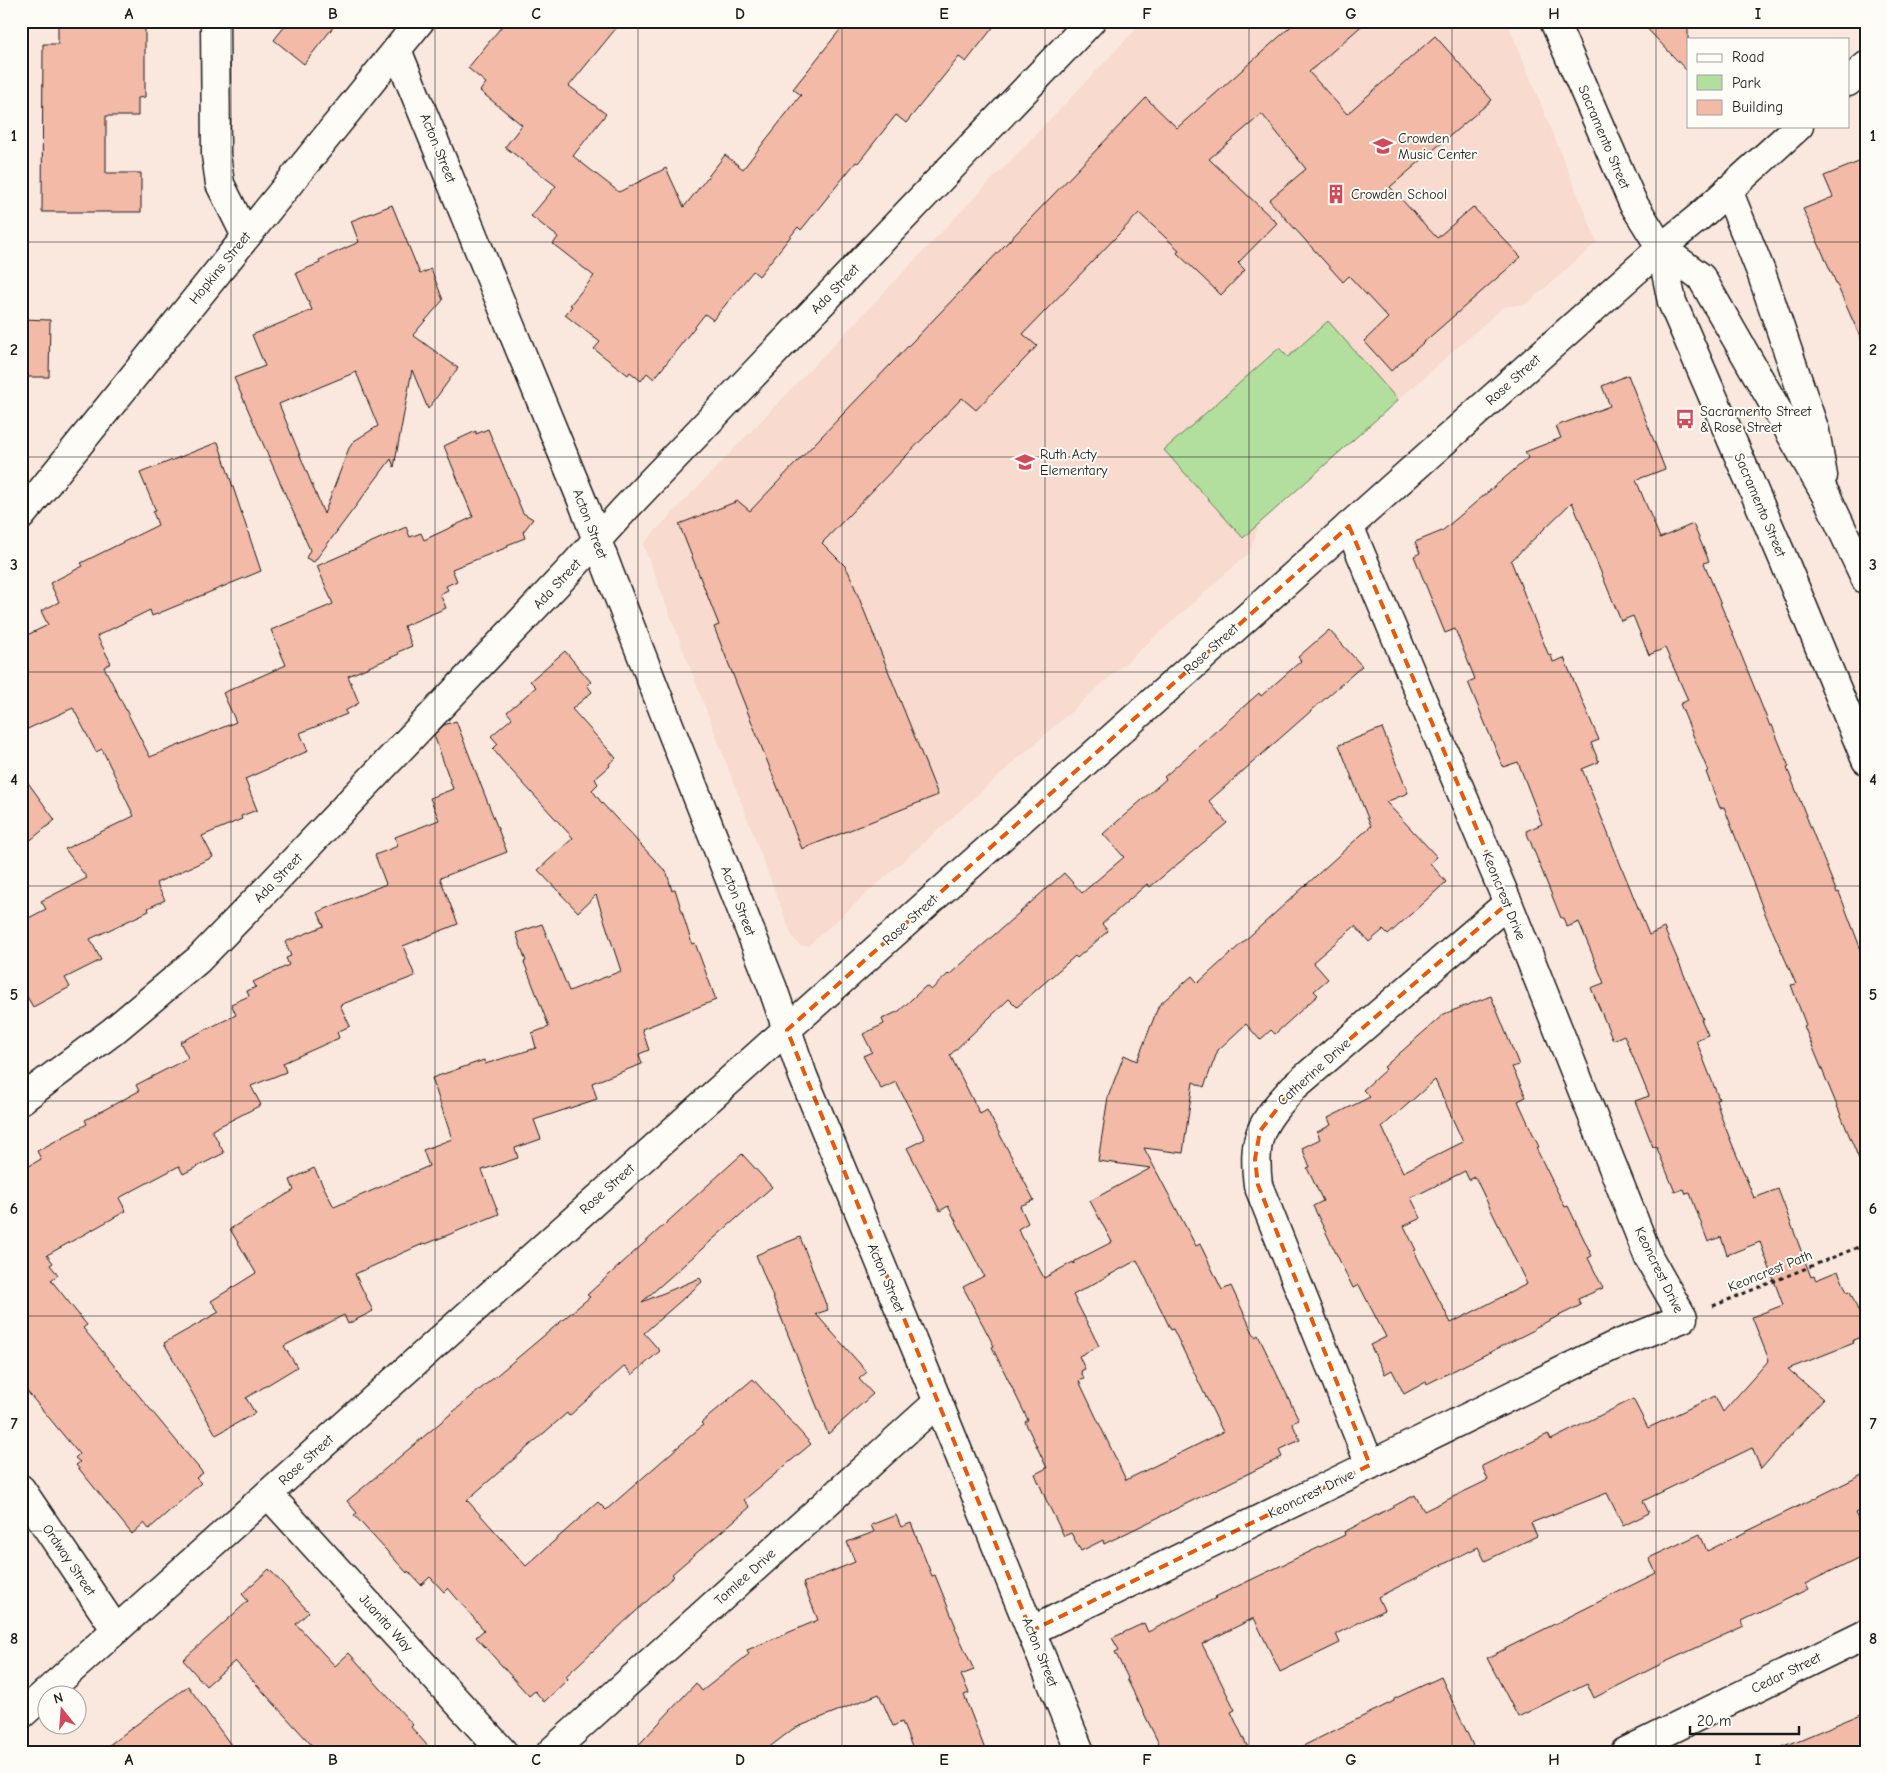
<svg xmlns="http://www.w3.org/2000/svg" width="1887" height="1773" viewBox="0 0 1887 1773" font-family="'Comic Neue',sans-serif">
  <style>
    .built { fill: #f8dace }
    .green { fill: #b2df9d; stroke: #677e5c }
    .building { fill: #f2baa7; stroke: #1c1c1c; fill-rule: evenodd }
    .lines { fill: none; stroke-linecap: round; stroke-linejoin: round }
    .minor-casing { stroke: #1c1c1c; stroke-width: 31 }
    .tertiary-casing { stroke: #1c1c1c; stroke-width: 31 }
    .path { stroke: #1c1c1c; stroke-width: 3; stroke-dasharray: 4 4; stroke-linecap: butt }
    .minor { stroke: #fdfcf7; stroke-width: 28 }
    .tertiary { stroke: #fdfcf7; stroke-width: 28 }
    .marked { fill: none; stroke: #e8590c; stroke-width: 4; stroke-dasharray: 10 6; stroke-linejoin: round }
    .grid { fill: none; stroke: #1c1c1c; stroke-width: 1; stroke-opacity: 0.55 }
    .labels { text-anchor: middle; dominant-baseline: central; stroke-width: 4; stroke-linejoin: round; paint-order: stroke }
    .street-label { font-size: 14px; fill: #1c1c1c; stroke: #fdfcf7 }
    .poi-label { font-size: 14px; fill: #1c1c1c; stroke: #fdfcf7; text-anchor: start }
    .neatline { fill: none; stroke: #1c1c1c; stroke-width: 2 }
    .grid-label { font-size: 16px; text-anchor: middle; font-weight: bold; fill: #1c1c1c }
  </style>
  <rect width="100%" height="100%" fill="#fae8df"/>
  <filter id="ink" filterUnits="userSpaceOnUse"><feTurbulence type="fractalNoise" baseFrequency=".02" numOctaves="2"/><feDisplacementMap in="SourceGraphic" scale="10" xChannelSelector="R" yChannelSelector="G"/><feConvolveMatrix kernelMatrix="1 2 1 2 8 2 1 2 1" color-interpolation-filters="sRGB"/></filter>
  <g filter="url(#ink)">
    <path class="built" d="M1144 21H1507L1597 242 1527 304 1503 307 1259 524 1250 552 808 946H800L792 936 643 544Z"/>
    <path class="green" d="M1328 321 1398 400 1243 538 1164 450 1279 348 1288 357Z"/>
    <g class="building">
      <path d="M58 21H145V97L138 98V116H106V173H141V212H42L43 44H58Z"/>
      <path d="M289 21H338L304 64 274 40Z"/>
      <path d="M506 21H622L569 86 606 114 573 156 619 192 666 168 684 207 725 155 743 169 801 95 793 89 847 21H998L966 62 959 57 906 123 896 115 858 163 856 162 801 230 798 227 759 276 753 271 713 320 705 314 654 379 647 373 641 381 630 372 628 375 594 349 600 342 565 315 572 306 570 305 594 276 553 244 558 237 531 216 556 186 505 147 522 125 480 91 486 83 468 68Z"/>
      <path d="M1297 21H1367L1309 72 1347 114 1435 36 1492 100 1390 187 1437 238 1473 207 1521 257 1391 371 1364 341 1388 318 1349 276 1343 282 1269 200 1306 169 1262 114 1209 159 1277 223 1238 263 1245 270 1221 295 1177 253 1179 250 1139 213 1023 334 1037 346 976 410 962 398 822 543 845 566 849 573 938 795 802 849 714 627 719 625 679 524 738 501 750 511 1146 98 1177 128Z"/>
      <path d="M1640 21H1688V72Z"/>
      <path d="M1866 159V350L1803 209 1833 197 1824 176Z"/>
      <path d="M392 205 420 274 431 269 443 300 413 335 458 368 428 409 412 370 394 467 391 459 314 562 306 558 310 550 234 378 265 366 252 335 312 310 296 273 320 263 319 260 359 242 351 221ZM356 372 378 426 354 441 349 448 324 514 279 404Z"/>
      <path d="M21 319 50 320 49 377H21Z"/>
      <path d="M1628 375 1665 469 1636 480 1660 538 1693 524 1709 561 1704 563 1770 726 1772 725 1789 767 1787 768 1837 893 1839 892 1866 963V1176L1804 1026 1806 1025 1791 985 1796 984 1763 909 1724 807 1720 808 1706 772 1708 771 1680 704 1688 700 1665 648 1649 655 1633 616 1621 621 1572 502 1511 561 1549 656 1551 655 1553 662 1564 658 1599 740 1591 743 1599 762 1582 769 1649 935 1664 928 1703 1019H1701L1708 1035 1696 1040 1719 1099 1716 1100 1722 1119 1754 1198 1778 1189 1811 1277 1814 1276 1816 1280 1838 1271 1847 1292 1850 1291 1866 1330V1335L1853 1340 1854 1343 1788 1369 1823 1399 1761 1469 1752 1448 1643 1501 1649 1513 1623 1526 1607 1493 1531 1523 1537 1536 1485 1561 1478 1547 1378 1597 1384 1610 1336 1634 1340 1643 1280 1672 1254 1618 1202 1644 1235 1710 1231 1712 1250 1752H1163L1127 1679 1128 1678 1115 1652 1119 1650 1112 1638 1144 1623 1148 1632 1216 1598 1215 1597 1345 1535 1344 1532 1415 1495 1424 1511 1488 1480 1482 1466 1548 1434 1551 1440 1633 1399 1648 1428 1715 1396 1723 1412 1769 1360 1752 1317 1783 1305 1760 1242 1727 1255 1721 1237 1708 1242 1690 1193 1686 1194 1684 1189 1675 1192 1656 1146 1653 1147 1635 1101 1649 1096 1624 1035 1613 1040 1591 988 1604 983 1579 922 1567 927 1563 918H1561L1526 831 1542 824 1518 762 1503 767 1468 682 1475 679 1455 629 1445 633 1414 556 1420 553 1415 542 1442 531 1528 458 1525 452 1561 438 1556 426 1610 406 1602 386Z"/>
      <path d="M488 429 523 513 533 519 523 532 525 538 507 545 508 547 452 569 457 581 446 586 448 590 440 594 446 608 404 626 412 646 398 652 399 654 348 676 359 703 345 711 347 714 300 733 308 751 245 779 257 810 241 816 242 819 202 836 213 857 156 883 165 900 148 908 149 911 90 939 101 960 65 978 70 987 33 1007 21 986V922L46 909 41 901 87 878 65 849 134 816 102 749 96 752 73 708 21 732V638L48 625 41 611 59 602 50 583 83 566 81 563 158 525 153 512 156 511 140 473 218 442 261 571 152 616 150 610 97 636 111 663 104 667 150 757 236 722 223 693 286 665 271 630 333 604 317 566 406 527 410 537 421 533 424 540 473 517 444 446 476 431V434Z"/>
      <path d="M1329 630 1362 666 1209 801 1227 823 1150 887 1147 884 1102 924 1108 931 1077 958 1075 956 1017 1007 1009 999 950 1055 980 1114 987 1110 1034 1200 1020 1206 1028 1223 1018 1229 1044 1278 1073 1262 1074 1264 1075 1261 1112 1242 1090 1201 1151 1168 1098 1161 1108 1097 1124 1055 1137 1061 1159 1005 1192 976 1198 983 1371 826 1339 745 1382 728 1408 793 1386 802 1437 857 1430 863 1446 882 1388 935 1383 930 1369 942 1355 926 1313 962 1328 979 1314 991 1318 995 1275 1034 1271 1030 1260 1040 1246 1024 1218 1050 1204 1087 1193 1082 1183 1153 1144 1148 1196 1246 1200 1244 1222 1290 1231 1286 1255 1337 1258 1335 1299 1420 1292 1423 1300 1440 1279 1450 1282 1457 1104 1544 1103 1540 1081 1551 1071 1533 1064 1536 1048 1504 1035 1474 1047 1468 1025 1422 1028 1420 992 1347 994 1346 963 1287 984 1276 948 1206 940 1211 907 1148 925 1139 896 1082 881 1089 863 1056 872 1052 863 1034 884 1024 882 1019 899 1011 926 986 931 990 948 974 949 975 1064 873 1082 893 1124 857 1103 834 1166 779 1164 777 1259 693 1261 696 1301 661 1298 657ZM1137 1260 1171 1330 1173 1329 1223 1432 1126 1480 1079 1381 1084 1379 1081 1371 1085 1369 1079 1356 1099 1346 1073 1295Z"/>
      <path d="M565 651 591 682 587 685 592 692 572 709 616 758 609 764 610 766 595 779 598 784 592 790 601 802 667 873 672 891 675 889 692 944 695 943 716 1000 642 1029 649 1050 639 1054 642 1064 592 1083 597 1099 534 1120 541 1139 515 1148 518 1158 482 1170 499 1214 426 1244 425 1243 355 1274 373 1311 348 1324 344 1315 284 1346 297 1367 246 1398 255 1413 216 1435 164 1343 219 1312 211 1301 256 1273 230 1229 294 1190 290 1180 314 1168 334 1207 429 1166 423 1150 452 1139 432 1078 484 1060 485 1064 536 1048 532 1033 549 1027 524 962 526 961 516 933 542 924 569 991 621 971 596 895 578 912 538 870 573 838 501 759 493 749 498 744 491 736 512 718 507 712 536 687 530 681Z"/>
      <path d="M456 721 507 852 440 878 458 924 403 946 415 976 340 1005 350 1026 337 1032 339 1038 283 1063 286 1072 251 1086 261 1105 212 1130 224 1153 183 1174 179 1166 119 1198 126 1211 47 1255 53 1263 50 1265 58 1275 51 1280 87 1325 83 1328 203 1473 196 1478 201 1483 149 1529 144 1523 132 1534 76 1465 80 1462 75 1458 79 1454 21 1384V1171L41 1159 37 1151 87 1124 85 1120 139 1091 136 1085 188 1058 180 1042 236 1015 231 1004 249 996 247 991 256 987 253 982 289 965 286 958 291 956 285 942 324 926 318 912 386 884 375 855 398 846 395 837 439 820 430 798 453 789 434 735 444 725Z"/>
      <path d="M21 773 55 820 21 848Z"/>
      <path d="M1491 996 1519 1065 1512 1067 1526 1097 1518 1101 1539 1147 1536 1148 1565 1207 1568 1206 1592 1256 1588 1258 1603 1288 1578 1299 1581 1305 1534 1328V1330L1427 1384 1426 1382 1404 1394 1392 1370 1385 1374 1370 1345 1386 1337 1359 1285 1353 1288 1313 1206 1323 1201 1307 1168 1310 1167 1302 1148 1320 1139 1317 1132 1331 1125 1328 1118 1370 1097 1363 1090 1386 1069 1384 1067 1444 1014ZM1435 1080 1463 1142 1403 1172 1382 1127ZM1465 1171 1469 1180 1475 1177 1527 1284 1451 1323 1414 1251 1416 1250 1404 1226 1421 1218 1411 1198Z"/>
      <path d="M742 1154 772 1187 642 1302 700 1278 702 1282 644 1333 660 1351 632 1375 625 1366 569 1416 567 1413 467 1500 526 1566 598 1502 606 1510 703 1425 701 1423 753 1379 811 1444 744 1500 750 1507 672 1574 674 1576 566 1676 568 1679 544 1702 535 1691 529 1696 476 1637 484 1630 448 1588 444 1592 430 1577 421 1585 408 1571 407 1573 354 1515 357 1513 347 1501 590 1297 587 1295Z"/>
      <path d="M800 1237 828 1310 816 1314 867 1372 859 1379 873 1394 828 1434 756 1255Z"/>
      <path d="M1866 1473V1508L1855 1513 1866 1535V1554L1805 1584 1808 1589 1742 1621 1744 1626 1661 1664 1594 1698 1587 1683 1518 1717 1487 1658 1656 1573 1649 1558 1700 1534 1707 1551Z"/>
      <path d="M896 1515 901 1527 911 1523 932 1576 935 1575 956 1627 955 1628 974 1670 961 1675 969 1693 964 1695 986 1752H914L902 1722 893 1726 879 1694 793 1729 763 1752H632L696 1683 702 1691 749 1654 747 1650 818 1620 803 1583 855 1562 847 1542 874 1532 871 1525Z"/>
      <path d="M269 1569 309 1612 296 1624 335 1666 349 1653 413 1725 411 1727 433 1752H318L235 1661 206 1686 183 1660 248 1601 242 1594Z"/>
      <path d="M1441 1677 1476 1752H1291L1394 1701V1699Z"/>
      <path d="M188 1686 236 1752H100L149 1715Z"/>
      <path d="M1866 1712V1752H1773V1751Z"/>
    </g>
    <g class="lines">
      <defs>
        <g id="minor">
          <path d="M215 21 216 155 220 184 246 236"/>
          <path d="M397 50 583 503 610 575 773 989 803 1076 938 1402 1080 1752"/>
          <path d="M21 1100 112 1032 198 960 268 888 568 572 624 510 1091 21"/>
          <path d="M1370 1465 1258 1185C1252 1135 1261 1123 1294 1087L1508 903"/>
          <path d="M21 1489 116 1630"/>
          <path d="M268 1494 503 1752"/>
          <path d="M1031 1631 1611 1347 1683 1318 1649 1258 1508 903 1349 526"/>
          <path d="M21 1715 1349 526 1661 248"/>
          <path d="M551 1752 938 1402"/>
        </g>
        <g id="tertiary">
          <path d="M1554 21 1633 203 1661 248 1701 277 1827 497 1866 580"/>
          <path d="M1848 82 1866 66"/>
          <path d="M1728 190 1761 272 1815 431 1823 476"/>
          <path d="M1661 248 1672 302 1782 556 1866 760"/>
          <path d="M1661 248 1699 217 1799 126"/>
          <path d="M21 516 420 21"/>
          <path d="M1625 1752 1866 1634"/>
        </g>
      </defs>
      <use href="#minor" class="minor-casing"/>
      <use href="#tertiary" class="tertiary-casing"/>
      <path class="path" d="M1713 1306 1866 1244"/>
      <use href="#minor" class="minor"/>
      <use href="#tertiary" class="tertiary"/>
    </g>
  </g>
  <path class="marked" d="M1349 526 1508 903 1294 1087 1260 1131 1255 1159 1258 1185 1370 1465 1031 1631 787 1030Z"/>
  <path class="grid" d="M231 21V1752M435 21V1752M638 21V1752M842 21V1752M1045 21V1752M1249 21V1752M1452 21V1752M1656 21V1752M21 242H1866M21 457H1866M21 672H1866M21 886H1866M21 1101H1866M21 1316H1866M21 1531H1866"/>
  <defs>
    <symbol id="school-bare" viewBox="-9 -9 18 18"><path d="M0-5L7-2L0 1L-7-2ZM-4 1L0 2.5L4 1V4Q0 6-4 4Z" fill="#d1495b" stroke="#fdfcf7" stroke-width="2.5" paint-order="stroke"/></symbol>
    <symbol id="building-bare" viewBox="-9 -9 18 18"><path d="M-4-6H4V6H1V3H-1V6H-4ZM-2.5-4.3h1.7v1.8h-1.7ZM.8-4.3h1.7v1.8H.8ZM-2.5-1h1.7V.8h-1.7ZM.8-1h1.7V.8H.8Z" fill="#d1495b" stroke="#fdfcf7" stroke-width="2.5" paint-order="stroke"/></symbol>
    <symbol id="bus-bare" viewBox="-9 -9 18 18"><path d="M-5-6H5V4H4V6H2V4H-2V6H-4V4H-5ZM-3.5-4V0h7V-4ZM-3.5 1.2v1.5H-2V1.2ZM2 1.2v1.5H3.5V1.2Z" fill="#d1495b" stroke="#fdfcf7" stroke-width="2.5" paint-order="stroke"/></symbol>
  </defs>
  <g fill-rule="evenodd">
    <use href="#school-bare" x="1369" y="132" width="28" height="28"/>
    <use href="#building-bare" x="1322" y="180" width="28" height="28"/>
    <use href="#bus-bare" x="1671" y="405" width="28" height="28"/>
    <use href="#school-bare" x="1011" y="448" width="28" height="28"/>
  </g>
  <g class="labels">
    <g class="street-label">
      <text transform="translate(1604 137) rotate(67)">Sacramento Street</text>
      <text transform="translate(438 148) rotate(68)">Acton Street</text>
      <text transform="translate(220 268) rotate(-51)">Hopkins Street</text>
      <text transform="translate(835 289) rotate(-46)">Ada Street</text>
      <text transform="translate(1513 380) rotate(-42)">Rose Street</text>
      <text transform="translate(1760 505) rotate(67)">Sacramento Street</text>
      <text transform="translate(590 524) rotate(69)">Acton Street</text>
      <text transform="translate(557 584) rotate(-47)">Ada Street</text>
      <text transform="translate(1211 649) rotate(-42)">Rose Street</text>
      <text transform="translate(278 878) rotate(-46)">Ada Street</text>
      <text transform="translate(1504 896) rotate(68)">Keoncrest Drive</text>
      <text transform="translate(738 901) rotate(69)">Acton Street</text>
      <text transform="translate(910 920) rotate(-42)">Rose Street</text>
      <text transform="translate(1314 1072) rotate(-42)">Catherine Drive</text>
      <text transform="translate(607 1189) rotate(-42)">Rose Street</text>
      <text transform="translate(1659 1270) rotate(64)">Keoncrest Drive</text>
      <text transform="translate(1770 1271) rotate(-22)">Keoncrest Path</text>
      <text transform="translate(886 1278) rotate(67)">Acton Street</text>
      <text transform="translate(306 1460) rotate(-42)">Rose Street</text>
      <text transform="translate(1311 1494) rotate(-26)">Keoncrest Drive</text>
      <text transform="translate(69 1560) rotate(56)">Ordway Street</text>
      <text transform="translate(745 1577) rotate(-42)">Tomlee Drive</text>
      <text transform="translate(386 1623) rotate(48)">Juanita Way</text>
      <text transform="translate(1040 1652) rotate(68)">Acton Street</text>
      <text transform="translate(1786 1673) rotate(-26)">Cedar Street</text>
    </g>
    <g class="poi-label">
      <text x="1398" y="138">Crowden<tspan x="1398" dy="16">Music Center</tspan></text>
      <text x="1351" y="194">Crowden School</text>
      <text x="1700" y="411">Sacramento Street<tspan x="1700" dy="16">&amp; Rose Street</tspan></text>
      <text x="1040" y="454">Ruth Acty<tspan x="1040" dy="16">Elementary</tspan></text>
    </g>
  </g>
  <rect width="1887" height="1773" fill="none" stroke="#fdfcf7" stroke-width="55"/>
  <rect x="1687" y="38" width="162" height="90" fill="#fdfcf7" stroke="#a3a29f"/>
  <rect x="1697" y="54" width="25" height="8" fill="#fdfcf7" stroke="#a3a29f"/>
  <text x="1732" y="62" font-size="15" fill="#1c1c1c">Road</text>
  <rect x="1697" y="75" width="25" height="15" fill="#b2df9d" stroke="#a3a29f"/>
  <text x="1732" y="88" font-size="15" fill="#1c1c1c">Park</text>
  <rect x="1697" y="100" width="25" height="15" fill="#f2baa7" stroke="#a3a29f"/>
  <text x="1732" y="112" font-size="15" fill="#1c1c1c">Building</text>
  <g transform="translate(62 1710) rotate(343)"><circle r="24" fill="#fdfcf7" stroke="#a3a29f"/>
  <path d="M0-4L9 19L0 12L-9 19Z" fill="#d1495b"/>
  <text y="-8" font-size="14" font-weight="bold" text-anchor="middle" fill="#1c1c1c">N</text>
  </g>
  <path d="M1690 1726v8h109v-8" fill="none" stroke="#1c1c1c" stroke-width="2.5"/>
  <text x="1697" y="1726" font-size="15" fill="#1c1c1c" stroke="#fdfcf7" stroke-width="4" paint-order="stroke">20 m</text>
  <rect x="28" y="28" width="1832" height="1718" class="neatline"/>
  <g class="grid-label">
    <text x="129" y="19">A</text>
    <text x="333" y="19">B</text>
    <text x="536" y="19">C</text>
    <text x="740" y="19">D</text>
    <text x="944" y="19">E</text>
    <text x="1147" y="19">F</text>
    <text x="1351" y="19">G</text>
    <text x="1554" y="19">H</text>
    <text x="1758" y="19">I</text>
    <text x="14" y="141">1</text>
    <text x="1873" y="141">1</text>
    <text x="14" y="355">2</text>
    <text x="1873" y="355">2</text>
    <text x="14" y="570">3</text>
    <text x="1873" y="570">3</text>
    <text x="14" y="785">4</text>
    <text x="1873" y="785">4</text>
    <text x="14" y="1000">5</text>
    <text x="1873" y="1000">5</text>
    <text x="14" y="1214">6</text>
    <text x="1873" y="1214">6</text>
    <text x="14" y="1429">7</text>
    <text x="1873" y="1429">7</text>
    <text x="14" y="1644">8</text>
    <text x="1873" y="1644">8</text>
    <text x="129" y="1765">A</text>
    <text x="333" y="1765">B</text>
    <text x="536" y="1765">C</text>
    <text x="740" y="1765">D</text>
    <text x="944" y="1765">E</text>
    <text x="1147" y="1765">F</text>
    <text x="1351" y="1765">G</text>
    <text x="1554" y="1765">H</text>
    <text x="1758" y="1765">I</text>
  </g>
</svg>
